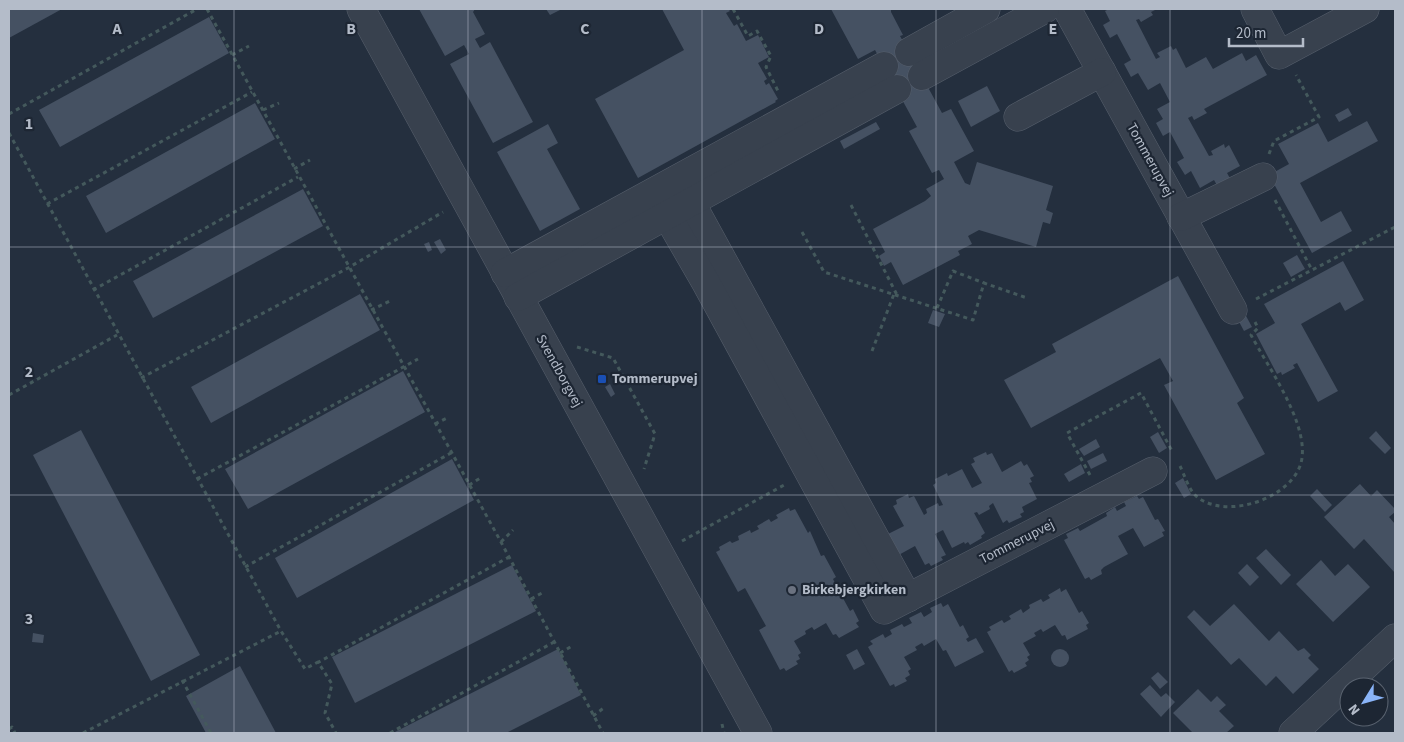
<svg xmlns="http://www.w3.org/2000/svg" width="1404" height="742" viewBox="0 0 1404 742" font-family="'Source Sans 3',sans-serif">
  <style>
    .building { fill: #455162 }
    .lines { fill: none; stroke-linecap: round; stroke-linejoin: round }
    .minor-casing { stroke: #565f6c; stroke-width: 29 }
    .path { stroke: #44595c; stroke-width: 3; stroke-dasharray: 4 4; stroke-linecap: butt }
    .minor { stroke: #38414e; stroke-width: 28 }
    .grid { fill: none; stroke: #b4bcc9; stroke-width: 1; stroke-opacity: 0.55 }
    .transit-dot { fill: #1a4fb4; stroke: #1d2633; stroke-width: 2 }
    .worship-dot { fill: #6b7280; stroke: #1d2633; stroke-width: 2 }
    .labels { text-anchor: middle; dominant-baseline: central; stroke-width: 4.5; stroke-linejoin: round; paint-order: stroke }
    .street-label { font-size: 14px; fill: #b4bcc9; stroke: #1d2633 }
    .poi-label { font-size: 14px; font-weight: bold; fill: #b4bcc9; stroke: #1d2633; text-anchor: start }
    .grid-label { font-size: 16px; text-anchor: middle; font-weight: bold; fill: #b4bcc9; stroke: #1d2633; stroke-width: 4.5; stroke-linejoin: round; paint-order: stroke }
  </style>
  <rect width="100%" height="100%" fill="#242f3e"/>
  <g class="building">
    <path d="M9 9H62L9 38Z"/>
    <path d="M419 9H475L473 12 485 34 475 39 480 48 490 42 533 122 493 143 450 64 469 54 464 45 445 56Z"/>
    <path d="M546 9H562L550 15Z"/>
    <path d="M662 9H728L730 11 726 13 734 26 737 24 746 41 758 35 769 57 758 63 767 79 764 81 766 85 769 83 778 99 775 101 776 102 638 178 595 99 684 50Z"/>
    <path d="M831 9H891V12L903 35 900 36 942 113 951 109 974 151 954 162 965 183 970 185 977 162 1053 186 1046 210 1053 213 1050 224 1043 222 1036 247 979 230 968 236 972 244 958 251 960 255 903 285 891 262 884 266 879 256 885 252 873 229 925 201 931 196 926 189 944 179 939 170 932 173 909 131 917 127 875 50 858 59Z"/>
    <path d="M1109 9H1157L1151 12 1153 15 1141 22 1139 19 1136 20 1156 59 1160 57 1157 53 1171 46 1173 50 1176 48 1186 68 1206 57 1213 69 1242 53 1246 61 1256 55 1267 75 1204 109 1207 113 1194 120 1192 116 1188 118 1209 156 1213 155 1211 151 1224 144 1225 148 1229 145 1240 166 1227 173 1231 180 1218 187 1214 180 1200 188 1191 171 1185 175 1177 162 1184 158 1170 132 1163 136 1156 123 1163 119 1157 109 1170 102 1160 83 1148 90 1138 73 1131 77 1124 64 1131 60 1117 34 1110 38 1103 25 1110 21 1105 11Z"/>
    <path d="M209 17 229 53 60 147 39 110Z"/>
    <path d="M987 86 1000 111 971 127 958 101Z"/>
    <path d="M255 103 275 139 106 233 86 196Z"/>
    <path d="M1348 108 1352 115 1339 122 1335 115Z"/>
    <path d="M1367 121 1378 141 1300 183 1321 222 1341 211 1352 231 1312 253 1269 175 1289 164 1278 144 1318 123 1328 142Z"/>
    <path d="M876 122 880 129 844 149 840 141Z"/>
    <path d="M548 124 558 143 547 149 580 209 540 231 497 152Z"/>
    <path d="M303 189 323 226 153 318 133 281Z"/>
    <path d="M440 239 446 250 441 254 434 242Z"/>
    <path d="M429 242 432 250 428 252 424 244Z"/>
    <path d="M1297 255 1305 269 1291 277 1283 263Z"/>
    <path d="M1343 261 1364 300 1345 311 1340 302 1301 324 1338 391 1318 402 1297 363 1293 365 1295 368 1282 375 1281 372 1277 374 1256 334 1275 323 1264 304Z"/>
    <path d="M1178 276 1244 398 1237 403 1265 454 1216 480 1164 385 1173 381 1160 358 1031 428 1004 380 1056 352 1052 344Z"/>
    <path d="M360 294 380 330 211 423 191 387Z"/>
    <path d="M933 310 945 314 939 327 928 323Z"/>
    <path d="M1245 314 1252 327 1244 331 1237 318Z"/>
    <path d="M403 371 425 412 248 509 225 469Z"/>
    <path d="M610 384 615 394 611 397 605 387Z"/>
    <path d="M81 430 200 655 151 681 33 455Z"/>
    <path d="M1376 431 1391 448 1385 454 1369 438Z"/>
    <path d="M1158 432 1167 448 1159 453 1150 437Z"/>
    <path d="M1096 439 1100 447 1084 456 1079 449Z"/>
    <path d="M986 452 987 455 992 453 1002 472 1021 461 1024 466 1027 464 1034 476 1030 478 1032 482 1029 483 1037 499 1022 507 1024 512 1020 514 1022 517 1009 523 1007 520 1003 523 993 503 989 506 990 509 979 515 977 512 974 513 985 533 981 536 982 538 970 545 968 542 965 544 964 542 952 548 943 530 935 534 946 555 941 557 943 560 931 566 929 563 925 565 915 546 895 557 884 536 904 526 893 506 897 504 896 500 908 494 909 498 914 496 924 515 927 513 926 509 938 503 939 506 943 505 933 485 936 483 935 479 947 473 948 476 962 469 972 488 982 483 971 464 975 462 973 458Z"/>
    <path d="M1103 453 1107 461 1091 469 1087 461Z"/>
    <path d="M452 459 474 500 297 598 275 558Z"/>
    <path d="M1081 464 1085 473 1069 482 1064 474Z"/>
    <path d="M1183 478 1191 494 1184 498 1175 483Z"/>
    <path d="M1360 484 1371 496 1377 490 1395 509V512L1389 517 1395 524V573L1364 539 1354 549 1324 517Z"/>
    <path d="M1317 489 1332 505 1325 512 1310 496Z"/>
    <path d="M1137 496 1139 499 1143 497 1155 520 1158 519 1165 531 1162 532 1164 536 1144 547 1133 528 1118 536 1128 554 1104 567 1101 570 1102 574 1091 580 1089 577 1085 579 1064 540 1068 538 1066 534 1078 528 1080 531 1107 516 1106 513 1115 507 1117 511 1126 506 1124 502Z"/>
    <path d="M789 508 790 511 795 509 808 533 810 531 821 556 824 555 836 577 833 579 838 589 850 611 853 609 859 621 856 623 859 627 839 638 836 634 833 635 826 623 814 630 812 627 805 631 806 634 794 641 801 653 798 655 800 659 796 661 798 664 786 671 784 668 780 670 759 630 766 626 745 588 738 592 716 552 720 550 719 547 730 541 732 543 739 540 738 536 750 530 751 533 759 529 757 526 769 519 771 522 778 518 776 515Z"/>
    <path d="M1266 549 1291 575 1281 585 1256 558Z"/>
    <path d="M1321 560 1335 576 1348 564 1370 587 1333 622 1296 584Z"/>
    <path d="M1247 564 1259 577 1250 586 1238 573Z"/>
    <path d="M512 565 536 611 355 703 332 657Z"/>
    <path d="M1060 588 1061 592 1066 589 1079 613 1082 611 1089 623 1086 625 1088 629 1067 640 1065 635 1062 636 1055 625 1043 632 1041 629 1034 633 1036 636 1023 643 1030 655 1027 657 1029 660 1025 663 1027 666 1014 673 1012 670 1009 672 987 632 991 630 989 627 1002 620 1004 623 1011 619 1009 616 1021 609 1023 613 1030 608 1029 605 1041 599 1043 602 1050 598 1048 595Z"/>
    <path d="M941 603 943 607 948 604 960 627 963 625 969 637 966 639 968 642 976 638 984 652 955 667 946 650 943 651 936 639 924 646 922 643 915 647 917 650 904 657 911 669 908 671 910 675 905 678 907 681 895 687 894 684 890 686 868 647 873 644 870 641 883 634 885 638 892 634 890 630 902 624 904 627 912 623 909 618 921 612 924 617 932 612 930 608Z"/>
    <path d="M1234 604 1269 641 1279 631 1298 651 1304 648 1311 655 1308 658 1319 669 1293 694 1276 676 1266 686 1239 658 1231 665 1187 617 1194 610 1210 626Z"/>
    <path d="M33 633 44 635 43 643 32 642Z"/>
    <circle cx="1060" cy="658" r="9"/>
    <path d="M558 649 581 695 506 733H393Z"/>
    <path d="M857 649 865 664 854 670 846 655Z"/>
    <path d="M240 666 276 733H206L186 696Z"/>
    <path d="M1158 672 1168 682 1160 689 1151 678Z"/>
    <path d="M1150 685 1161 697 1166 693 1175 702 1161 717 1140 694Z"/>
    <path d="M1198 689 1211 702 1217 696 1226 705 1219 711 1234 726 1226 733H1193L1173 713Z"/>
  </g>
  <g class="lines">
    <defs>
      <g id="minor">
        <path d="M361 9 758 733"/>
        <path d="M1067 9 1233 310"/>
        <path d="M1255 9 1279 55 1365 9"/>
        <path d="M909 52 986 9"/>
        <path d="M922 76 1045 9"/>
        <path d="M1018 117 1102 72"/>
        <path d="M678 179 908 598"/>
        <path d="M654 193 706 283 884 610 1153 471"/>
        <path d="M1181 217 1263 177"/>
        <path d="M505 273 884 66"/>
        <path d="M518 297 897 89"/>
        <path d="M1293 733 1395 638"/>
      </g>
    </defs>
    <use href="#minor" class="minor-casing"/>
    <g class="path">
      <path d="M207 9 501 542 603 733"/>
      <path d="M733 9 748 36 757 31 771 56 766 67 779 93"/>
      <path d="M232 55 249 46"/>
      <path d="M263 110 279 103"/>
      <path d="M9 114 197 9"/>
      <path d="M9 133 281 631 305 669 318 662 332 684 325 713 336 733"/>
      <path d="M1269 154 1274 141 1319 117 1296 75"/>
      <path d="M294 169 310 160"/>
      <path d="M1275 200 1312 270"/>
      <path d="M47 204 252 92"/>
      <path d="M851 205 897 295"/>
      <path d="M802 232 824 272 973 320 984 283 1027 298"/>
      <path d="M93 290 298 177"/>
      <path d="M1256 299 1395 227"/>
      <path d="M937 308 953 271 984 283"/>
      <path d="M371 310 390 301"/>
      <path d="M577 347 613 358 655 434 644 469"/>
      <path d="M872 351 894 294"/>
      <path d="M141 378 348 268 443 212"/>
      <path d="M9 395 117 335"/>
      <path d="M435 424 449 417"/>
      <path d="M1180 466C1184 474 1189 490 1196 496 1226 522 1297 497 1302 458 1307 421 1268 367 1251 335L1258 328 1255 322"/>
      <path d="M1090 475 1067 433 1141 393 1172 451"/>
      <path d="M197 479 418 359"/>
      <path d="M469 485 482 477"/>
      <path d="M682 541 786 484"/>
      <path d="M501 542 513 530"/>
      <path d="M245 567 451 453"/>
      <path d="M531 599 542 593"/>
      <path d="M560 653 572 646"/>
      <path d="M317 663 509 557"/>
      <path d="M182 680 211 733"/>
      <path d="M593 716 605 707"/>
      <path d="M722 724 724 733"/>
      <path d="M9 729 12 727 15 733"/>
      <path d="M83 733 281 631"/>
      <path d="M390 733 554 642"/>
    </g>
    <use href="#minor" class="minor"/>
  </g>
  <path class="grid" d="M234 9V733M468 9V733M702 9V733M936 9V733M1170 9V733M9 247H1395M9 495H1395"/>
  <rect class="transit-dot" x="597" y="374" width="10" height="10" rx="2.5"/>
  <circle class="worship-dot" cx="792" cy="590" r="5"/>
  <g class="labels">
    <g class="street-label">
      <text transform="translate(1150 160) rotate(61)">Tommerupvej</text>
      <text transform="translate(559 371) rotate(61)">Svendborgvej</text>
      <text transform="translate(1017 542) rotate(-27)">Tommerupvej</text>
    </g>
    <g class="poi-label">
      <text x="612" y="379">Tommerupvej</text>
      <text x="802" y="590">Birkebjergkirken</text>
    </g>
  </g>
  <g class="grid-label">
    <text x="117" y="34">A</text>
    <text x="351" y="34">B</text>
    <text x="585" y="34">C</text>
    <text x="819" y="34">D</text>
    <text x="1053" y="34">E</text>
    <text x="29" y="129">1</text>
    <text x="29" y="377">2</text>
    <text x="29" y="624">3</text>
  </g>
  <rect width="1404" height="742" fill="none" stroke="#b4bcc9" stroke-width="20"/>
  <g transform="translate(1364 702) rotate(233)"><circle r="24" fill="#1d2633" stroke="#59626f"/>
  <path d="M0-4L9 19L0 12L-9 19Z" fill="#8ab4f8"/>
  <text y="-8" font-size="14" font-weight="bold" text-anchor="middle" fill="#b4bcc9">N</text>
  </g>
  <path d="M1229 38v8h74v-8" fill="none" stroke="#b4bcc9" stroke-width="2.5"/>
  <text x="1236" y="38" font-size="15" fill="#b4bcc9" stroke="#1d2633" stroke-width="4" paint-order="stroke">20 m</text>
</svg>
